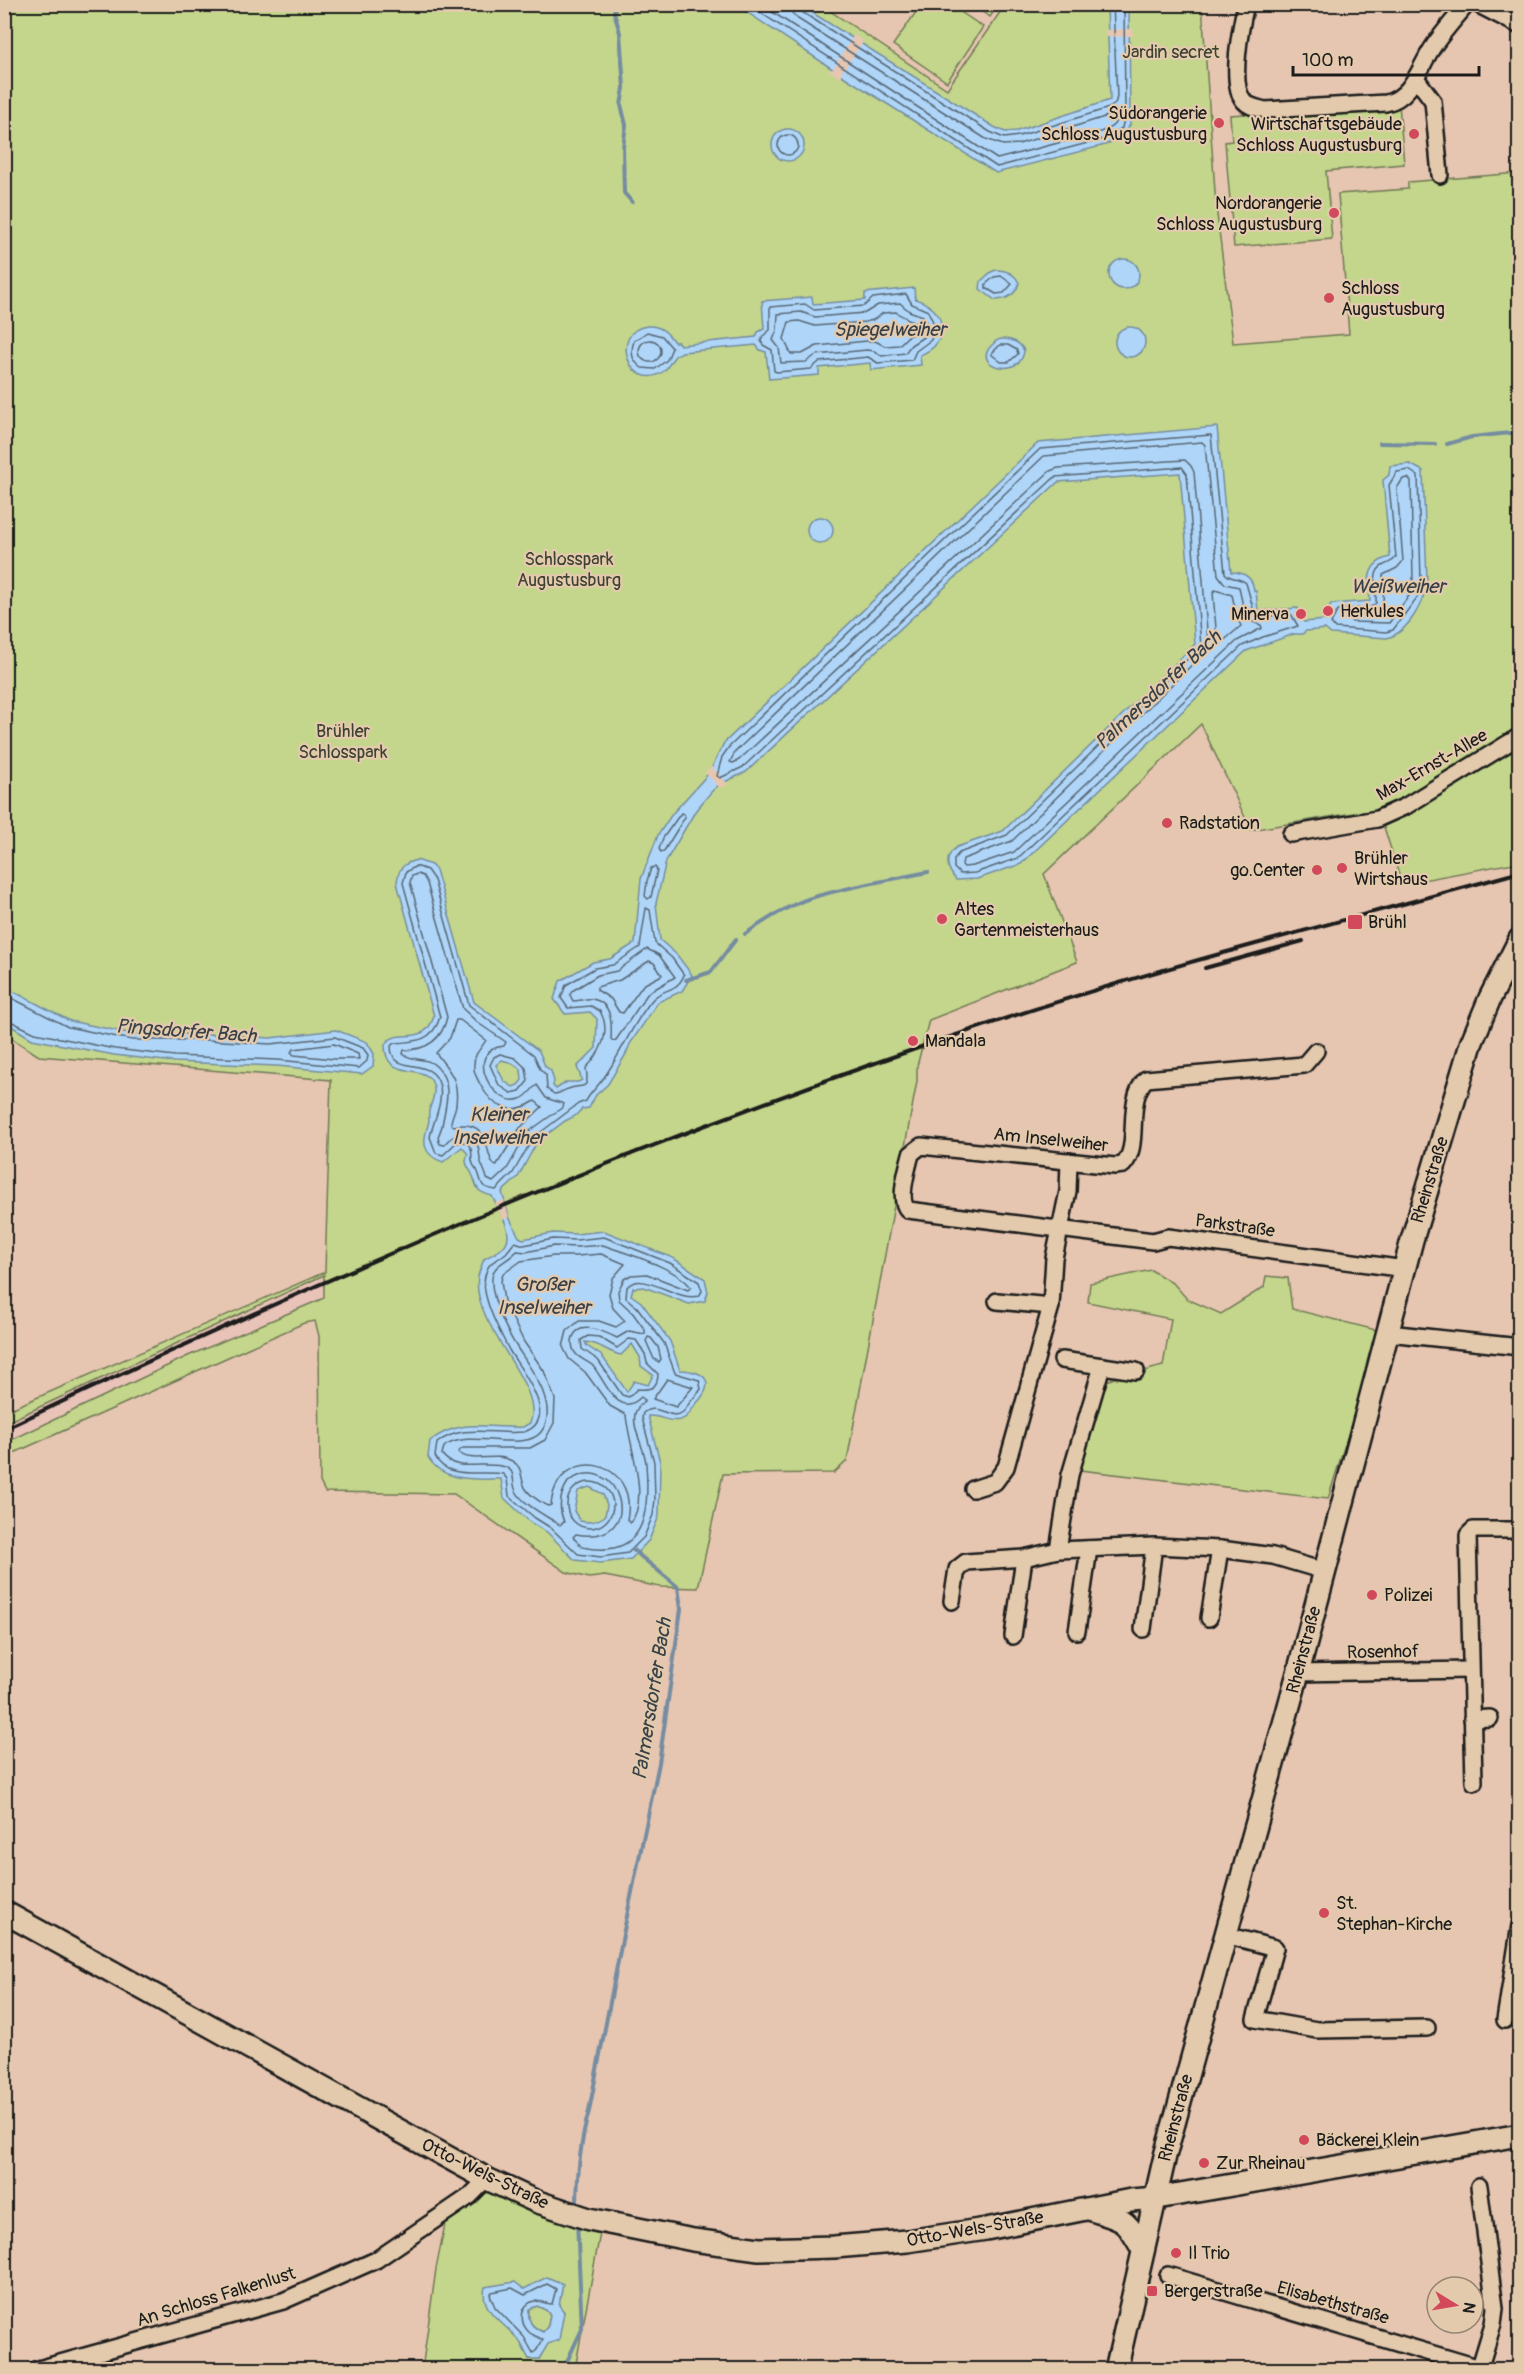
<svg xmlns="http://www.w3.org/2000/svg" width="1524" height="2374" viewBox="0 0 1524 2374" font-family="Pangolin,sans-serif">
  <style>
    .built { fill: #e9c2b8 }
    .green { fill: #c3d68b; stroke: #707954; stroke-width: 1.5; fill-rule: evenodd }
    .water { fill: #afd6f9; stroke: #748ca1; stroke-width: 1.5; fill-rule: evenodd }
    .pier { fill: #e6c6b1 }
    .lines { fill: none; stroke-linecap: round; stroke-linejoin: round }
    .shore { stroke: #576674; stroke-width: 1.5 }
    .stream { stroke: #748ca1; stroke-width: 4 }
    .street-casing { stroke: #1c1c1c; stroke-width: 20 }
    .secondary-casing { stroke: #1c1c1c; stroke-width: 26 }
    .street { stroke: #e4caac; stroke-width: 15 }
    .secondary { stroke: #e4caac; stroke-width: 21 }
    .rail { stroke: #1c1c1c; stroke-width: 4 }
    .poi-dot { fill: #d1495b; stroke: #e4caac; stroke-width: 2 }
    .labels { text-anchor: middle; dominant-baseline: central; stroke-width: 4.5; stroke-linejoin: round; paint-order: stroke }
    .park-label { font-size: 18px; fill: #3d4132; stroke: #e4caac }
    .poi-label { font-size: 18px; fill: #1c1c1c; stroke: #e4caac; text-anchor: start }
    .street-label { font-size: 18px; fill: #1c1c1c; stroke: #e4caac }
    .water-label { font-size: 20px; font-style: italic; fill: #394148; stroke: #e4caac }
  </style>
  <rect width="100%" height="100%" fill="#e6c6b1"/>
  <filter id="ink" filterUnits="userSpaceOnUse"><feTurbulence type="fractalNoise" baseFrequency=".0167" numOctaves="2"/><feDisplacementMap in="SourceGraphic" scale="12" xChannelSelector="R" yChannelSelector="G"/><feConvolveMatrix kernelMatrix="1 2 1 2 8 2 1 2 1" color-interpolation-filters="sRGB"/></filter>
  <g filter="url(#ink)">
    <path class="built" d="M328 1273 343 1290 188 1356 5 1443V1423Z"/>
    <g class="green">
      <path d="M5 5H821L947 89 1005 5H1202L1216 206 1233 343 1349 334 1338 194 1408 189V182L1519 173V862L1402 884 1378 808 1373 812H1359L1251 830 1201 724 1044 874 1077 962 929 1020 917 1066V1081L847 1461 834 1473 723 1474 698 1588 660 1587 605 1576 589 1578 566 1572 454 1494 325 1492 320 1482 319 1336 315 1321 304 1323 5 1457V1443L188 1356 324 1298V1275L5 1423 4 1412 325 1272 331 1080 39 1056 5 1034Z"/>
      <path d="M921 5H950L983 27 947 82 893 45Z"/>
      <path d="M972 5H998L990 17Z"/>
      <path d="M1399 104 1404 164 1326 171 1332 239 1234 247 1225 142 1232 141 1230 115Z"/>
      <path d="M1151 1270 1174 1284 1187 1299 1221 1314 1264 1287 1266 1276 1288 1278 1292 1309 1380 1331 1328 1499 1080 1470 1106 1382C1115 1375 1124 1377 1135 1374 1144 1372 1153 1368 1163 1366L1171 1319 1088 1302 1090 1283Z"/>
      <path d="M485 2189 601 2228 575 2369 422 2370 436 2269 447 2214ZM524 2289 564 2312 539 2359H529L520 2341Z"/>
      <path d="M537 2306 546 2310 550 2315 548 2326 543 2332C532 2327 527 2322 529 2309Z"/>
    </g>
    <g class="water">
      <path d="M736 5H800L994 127 1005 132 1017 131 1110 100 1107 5H1129L1130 125 1121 137 1105 145 996 173 840 74Z"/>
      <circle cx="788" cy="145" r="16"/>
      <circle cx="1124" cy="274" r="15"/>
      <path d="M996 270C1006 270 1015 274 1019 283 1016 295 1006 300 995 300L980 289 981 281 991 272Z"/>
      <path d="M914 288 915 299C947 308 952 343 920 355L921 365 871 370 870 363 819 368V375L769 379 766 352 760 350 756 345 682 352C680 354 677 354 675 356 670 361 669 367 664 371 630 395 608 331 647 326 660 325 667 332 674 342H678L680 345 756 337 758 332 764 329 762 301 812 297 813 304 865 300V293Z"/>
      <circle cx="1130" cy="342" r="15"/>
      <path d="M1004 339C1012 339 1021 343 1024 351 1021 380 969 366 992 345 996 341 997 339 1004 339Z"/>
      <path d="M1217 427 1231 572C1243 572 1253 577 1254 591H1256L1258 611 1298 608 1299 616 1304 622 1326 620 1328 613H1331L1330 610 1328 609 1331 604 1370 601C1368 581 1366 563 1390 557L1383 480 1389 475 1390 466 1410 464 1423 471 1427 582C1424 602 1409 632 1387 638L1331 634 1325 629 1306 631 1302 634H1294L1246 651 1021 864 977 879 956 880C947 869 943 857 957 847L1003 831 1195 644 1180 473 1058 482 746 772 720 784 712 791 696 810 666 861 656 903 660 940 677 955 692 975 682 991 658 1002 630 1044 626 1054 608 1084 596 1095 589 1108 582 1109 575 1116 565 1121 537 1142 518 1177 502 1192 509 1217 519 1237 523 1239 553 1233 576 1234 604 1231 673 1258 705 1279 708 1292 705 1301 689 1304 644 1287 633 1288 631 1295 641 1302 670 1341 680 1370C707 1371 716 1383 696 1404 690 1410 690 1417 680 1420 668 1423 660 1415 648 1416L660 1462 659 1516 649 1540 631 1559 601 1563 575 1560 547 1532 531 1523 504 1498 501 1479C475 1479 443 1483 428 1457L430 1441C461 1417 488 1429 523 1427L530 1423C546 1386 470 1324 478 1277 479 1271 482 1265 484 1259 491 1255 504 1250 507 1241 512 1229 497 1207 492 1196 472 1190 479 1187 471 1172 467 1165 464 1163 468 1154L462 1147 443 1162C423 1155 422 1143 428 1125 430 1121 428 1115 429 1111 431 1103 435 1097 434 1088 429 1058 384 1085 385 1044 398 1026 424 1049 434 1016L397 883C398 869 403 863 417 860L431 865 436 870 474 1002 539 1051 545 1066 551 1071 554 1081 553 1086 556 1089 567 1082H578L582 1080 577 1067 596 1048 597 1019 590 1012 565 1014 554 999 560 981 593 962 610 959 635 943 641 879 658 835 672 814 709 773 724 743 1038 443ZM502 1060 512 1063 521 1070 522 1080 518 1085 513 1087 504 1081 496 1065ZM585 1342C601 1343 608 1353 621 1355L632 1344 640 1357 641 1366 653 1375 648 1385 634 1381 627 1392 602 1356 587 1346ZM589 1487 603 1494 607 1505 605 1516C596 1522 590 1523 580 1521L574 1511 578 1491Z"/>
      <circle cx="820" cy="530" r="13"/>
      <path d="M5 987 70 1021 133 1034H207L270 1038 336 1030 367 1042 374 1054 373 1066 362 1074 277 1066 174 1062 114 1055 32 1039 5 1022Z"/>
      <path d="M547 2277 563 2284 559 2305 564 2312 559 2340 548 2344 539 2359H529C526 2354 523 2347 520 2342 507 2324 479 2312 485 2287L515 2282 524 2289ZM537 2306 546 2310 550 2315 548 2326 543 2332C532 2327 527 2322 529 2309Z"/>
    </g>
    <g class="pier">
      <path d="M1133 29V36L1106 37 1105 30Z"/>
      <path d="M854 35 864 41 841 73 842 79 828 70 833 69Z"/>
      <path d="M711 766 728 784 727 785 720 788 705 773Z"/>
      <path d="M504 1200 509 1217 503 1220 495 1203Z"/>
    </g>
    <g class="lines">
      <g class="shore">
        <path d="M747 4 997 167 1103 139 1122 128 1125 114 1124 4"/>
        <path d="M760 4 997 159 1100 132C1108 129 1117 126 1117 116L1114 114 1019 144 1003 145 986 139 798 19 792 13 791 4"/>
        <path d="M798 4 802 12 990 132 1004 138 1019 136 1109 108 1115 104 1117 97 1113 4"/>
        <circle cx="788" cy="145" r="10"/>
        <path d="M1001 276 1012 284 1004 293 996 294 986 288V284L994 277Z"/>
        <path d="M906 294 912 304 928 311 935 326 931 340 916 351 912 360 878 363 868 357 819 362 811 369 777 372 774 371 772 350 763 345 761 341 763 336 770 330V307L805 304 814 310 864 306 873 298Z"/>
        <path d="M900 303 909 311 923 316 928 326 925 336 911 345 905 353 882 356 874 351 867 350 816 355 806 362 781 363 779 348 773 340 777 330 778 314 801 312 815 317 865 313 878 305Z"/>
        <path d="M896 312C902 317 916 321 919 327L917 331 907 337 899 345 885 346 875 341H867L817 346 802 354H791L784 339 789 322 799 321 815 326 865 322 873 320 883 313Z"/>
        <path d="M647 332 662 336 672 348 667 360 655 369 642 368C632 361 630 353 634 341Z"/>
        <circle cx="650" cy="351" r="11"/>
        <path d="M1000 345H1008L1017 350 1018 354 1009 362H1001L991 354Z"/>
        <path d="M1211 435 1225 573C1230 580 1239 577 1246 583L1255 615 1260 617 1291 614 1298 626 1263 637 1242 646 1018 858 975 873 960 874 954 868V859L959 853 1007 835 1201 646 1187 474 1182 467 1055 477 743 767 720 778 717 776 722 757 729 747 1040 449Z"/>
        <path d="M1202 442 1205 445 1218 575 1225 584 1239 587C1243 603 1242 621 1261 625L1262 628 1237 641 1014 852 973 866 964 867 962 865 963 859 1012 841 1207 650 1208 642 1194 472 1191 466 1185 460 1058 468 1050 471 739 760 733 763 730 762 735 752 1044 456Z"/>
        <path d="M1409 470 1418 476 1421 581 1419 595 1393 630 1386 632 1335 628 1331 623 1338 610 1371 607 1376 603C1377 591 1370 571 1384 565 1390 562 1392 563 1396 557L1389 485 1397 472Z"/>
        <path d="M1408 478 1411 481 1413 581 1411 593 1389 623 1352 622 1350 619 1352 616C1389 612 1383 608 1383 575L1397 568 1403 561 1397 488 1403 479Z"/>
        <path d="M1215 590 1232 595 1237 617 1241 626 1221 643 1217 640 1213 593Z"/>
        <path d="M681 813 684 814 685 817 664 851 661 852 659 849 663 838Z"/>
        <path d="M416 866 427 870 434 880 469 1005 534 1055 540 1069 546 1075 547 1089 554 1094C560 1094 561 1091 568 1089 582 1083 590 1093 586 1068 600 1054 612 1032 600 1011L591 1006 568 1008 561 998 566 985 595 968 613 965 640 947 646 908 650 910 655 943 672 958 684 975C677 993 662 988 652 1000 632 1024 621 1054 603 1079 597 1087 590 1093 586 1101L578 1104 533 1138 513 1173 496 1190C479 1187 483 1185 478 1172 477 1169 474 1167 473 1164 469 1154 476 1152 466 1142L456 1143 443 1155 436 1153 430 1137C433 1122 443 1103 440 1087 433 1053 391 1078 391 1046L394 1043C416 1042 433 1041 440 1017L403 883 406 872Z"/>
        <path d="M655 867 657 870 651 897 648 899 645 896 647 881 651 868Z"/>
        <path d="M417 874 423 876 427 883 463 1009 478 1023 506 1042 504 1046C462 1050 493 1109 520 1099 528 1097 531 1089 537 1085L546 1098 564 1104 563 1107 528 1132 507 1169 493 1182 487 1179C486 1172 481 1165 480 1159 479 1149 479 1144 471 1137 459 1131 451 1136 444 1145L440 1144C436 1136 440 1134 442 1126 445 1106 454 1085 437 1067 427 1056 413 1062 403 1054L404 1050C427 1050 442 1040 447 1017L410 882 412 876Z"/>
        <path d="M647 949 659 955 675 977 648 993 616 1040 613 1041 611 1039C612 1023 612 1002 592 999 586 998 579 1001 573 1001L570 995 572 991 598 975 617 971Z"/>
        <path d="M649 961 654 963 662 975 643 985 623 1013 619 1012 611 999 597 990V987L620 980Z"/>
        <path d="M4 994 68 1027 132 1040H207L270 1044 335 1037 363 1048 368 1055 367 1061 359 1068 278 1060 175 1056 115 1049 35 1033 4 1018"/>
        <path d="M456 1020H460L486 1040C482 1048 474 1053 474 1064 473 1072 477 1078 481 1086 494 1109 512 1116 535 1101L542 1107 520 1128 496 1166C483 1159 494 1118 454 1126L451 1124C451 1117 455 1112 456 1105 459 1078 450 1072 436 1053L450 1038Z"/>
        <path d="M334 1044 358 1054 359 1059H334L294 1055 291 1052 294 1049Z"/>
        <path d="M500 1054 515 1058 526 1068 528 1081 520 1091 511 1093 499 1085 490 1065 494 1057Z"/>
        <path d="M604 1237 670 1263 699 1282 702 1291 699 1296C675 1302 643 1269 627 1287L626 1298 637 1307 664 1343 675 1373 699 1380 701 1389C698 1394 696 1395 692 1400 688 1403 687 1409 683 1412 670 1422 657 1401 643 1413L642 1418 654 1462 655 1500 653 1515 644 1537 628 1553 601 1557 578 1554 551 1528 535 1518 509 1496 507 1479 503 1474C482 1470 446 1481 435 1456L437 1443C462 1423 494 1435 524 1432 562 1419 520 1369 509 1350 500 1332 480 1296 485 1276 489 1259 495 1263 506 1253 509 1250 512 1245 515 1242L524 1245 553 1239 576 1240Z"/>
        <path d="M603 1245C627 1254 675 1267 691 1287L688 1290 647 1274 631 1275 624 1279 618 1291 619 1300 632 1312 645 1330V1334L629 1331 617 1338C605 1332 576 1318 572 1341 572 1346 573 1351 576 1354 580 1359 587 1361 592 1365 605 1379 617 1421 641 1397L645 1400C642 1405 636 1407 635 1414 632 1430 645 1448 646 1464 650 1514 645 1560 582 1547L573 1537 576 1534C651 1547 618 1445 568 1482 560 1494 558 1508 564 1522L560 1525C548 1517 522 1504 516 1491 511 1482 517 1471 505 1467 487 1460 454 1474 442 1454L444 1447C469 1427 523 1454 541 1432 560 1407 531 1369 518 1349 508 1334 482 1284 496 1268 499 1264 512 1257 517 1251L526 1252 554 1246 577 1247Z"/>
        <path d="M601 1254 625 1264 613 1278 609 1294 613 1308 625 1321 616 1327 599 1321H579L567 1331 563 1347 569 1359 585 1372 610 1406 626 1415C628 1442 651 1500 630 1523L627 1520C640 1457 557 1443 551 1505L548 1506C541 1503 526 1493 524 1485 520 1475 523 1467 512 1461 496 1451 471 1465 458 1452L463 1448H530L545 1440 554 1423 555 1399 544 1371 524 1342 504 1301 501 1281 503 1274 521 1261 554 1256H577Z"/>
        <path d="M588 1336 599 1337 617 1348 629 1339 636 1340 645 1354 647 1363 658 1374C658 1389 649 1390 637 1389L629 1397 622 1395 598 1360 582 1349 581 1340Z"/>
        <path d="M648 1337 651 1338 658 1347 661 1359 659 1362 654 1359 646 1341Z"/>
        <path d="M667 1379 693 1387 676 1407 653 1399Z"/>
        <circle cx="590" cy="1505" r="23"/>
        <path d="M547 2284 556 2289 552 2304C546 2304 540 2300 534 2301 519 2305 519 2324 530 2333 534 2336 539 2337 543 2340L536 2351 533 2353 524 2337 495 2307 490 2295 492 2292 512 2288 525 2295Z"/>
      </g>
      <g class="stream">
        <path d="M616 4 614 12 620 33 624 88 621 105 626 125 623 147 624 193 632 202"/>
        <path d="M1380 443 1435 444"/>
        <path d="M1447 444 1472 437 1520 432"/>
        <path d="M745 934C766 920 790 904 814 897 851 886 890 880 928 872"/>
        <path d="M686 980 711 972 736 939"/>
        <path d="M577 2208C577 2174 580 2143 589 2111L623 1935 659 1763 681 1609 678 1587 633 1550"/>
        <path d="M563 2370 582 2329 577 2221"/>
      </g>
      <defs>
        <g id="street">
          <path d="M1246 4C1241 25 1229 85 1244 101 1249 107 1258 108 1265 110L1386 103C1411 98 1419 69 1431 50 1441 34 1455 19 1467 4"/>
          <path d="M1477 4 1520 26"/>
          <path d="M1416 78 1433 101 1440 175"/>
          <path d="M1291 834 1377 819 1406 806 1520 736"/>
          <path d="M1316 1051 1304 1065 1146 1079C1124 1102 1142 1146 1123 1165L1115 1166 921 1146 911 1154C908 1167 897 1200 908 1210L1153 1241 1168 1237 1405 1269"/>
          <path d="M997 1301 1051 1306"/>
          <path d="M1388 1333 1520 1347"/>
          <path d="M1062 1360 1136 1371"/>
          <path d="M973 1489 995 1482 1006 1467 1051 1306 1054 1258 1068 1191 1069 1161"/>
          <path d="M1058 1550 1070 1475 1102 1366"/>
          <path d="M952 1601 957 1569 966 1562 1024 1558 1058 1550 1154 1546 1220 1549 1273 1556 1324 1571"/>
          <path d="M1209 1618 1220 1549"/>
          <path d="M1143 1629 1154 1546"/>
          <path d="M1077 1631 1089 1549"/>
          <path d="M1013 1636 1024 1558"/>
          <path d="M1298 1673 1470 1670"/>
          <path d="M1472 1719 1490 1718"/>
          <path d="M1474 1782 1468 1535 1473 1530H1520"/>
          <path d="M1226 1935 1275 1948 1255 2019 1317 2030 1427 2028"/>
          <path d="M1505 2020 1520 1925"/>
          <path d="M1168 2275 1487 2370"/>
          <path d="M35 2370 283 2301 376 2260 470 2196 487 2179"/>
          <path d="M1479 2370 1493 2324 1495 2308 1479 2186"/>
        </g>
        <g id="secondary">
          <path d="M4 1912 487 2179 535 2201 589 2219 693 2240 759 2249 834 2247 907 2241 986 2229 1131 2200 1157 2198 1520 2135"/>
          <path d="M1092 2210C1126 2221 1125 2218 1143 2250"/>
          <path d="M1116 2370 1165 2156 1298 1673 1412 1240 1471 1044 1490 998 1520 939"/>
        </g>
      </defs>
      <use href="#street" class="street-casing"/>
      <use href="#secondary" class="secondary-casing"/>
      <use href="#street" class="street"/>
      <use href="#secondary" class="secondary"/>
      <g class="rail">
        <path d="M1205 968 1303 941"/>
        <path d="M4 1429C330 1274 661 1132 1004 1019 1173 963 1348 920 1520 872"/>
      </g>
    </g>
  </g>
  <g class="poi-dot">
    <circle cx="1219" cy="123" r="6"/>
    <circle cx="1414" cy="134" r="6"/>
    <circle cx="1334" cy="213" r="6"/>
    <circle cx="1329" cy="298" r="6"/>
    <circle cx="1328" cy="611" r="6"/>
    <circle cx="1301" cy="614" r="6"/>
    <circle cx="1167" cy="823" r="6"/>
    <circle cx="1342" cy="868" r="6"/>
    <circle cx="1317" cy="870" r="6"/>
    <circle cx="942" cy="919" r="6"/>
    <rect x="1347" y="914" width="16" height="16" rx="3"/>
    <circle cx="913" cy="1041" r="6"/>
    <circle cx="1372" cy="1595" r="6"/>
    <circle cx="1324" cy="1913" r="6"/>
    <circle cx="1304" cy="2140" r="6"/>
    <circle cx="1204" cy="2163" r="6"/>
    <circle cx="1176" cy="2253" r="6"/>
    <rect x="1146" y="2285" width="12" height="12" rx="3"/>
  </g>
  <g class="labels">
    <g class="park-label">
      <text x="1171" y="52">Jardin secret</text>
      <text x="569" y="559">Schlosspark<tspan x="569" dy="21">Augustusburg</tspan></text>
      <text x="343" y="731">Brühler<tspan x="343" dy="21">Schlosspark</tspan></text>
    </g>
    <g class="poi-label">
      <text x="1207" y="113" text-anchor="end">Südorangerie<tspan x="1207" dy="21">Schloss Augustusburg</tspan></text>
      <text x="1402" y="124" text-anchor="end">Wirtschaftsgebäude<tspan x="1402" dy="21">Schloss Augustusburg</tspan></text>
      <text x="1322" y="203" text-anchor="end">Nordorangerie<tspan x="1322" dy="21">Schloss Augustusburg</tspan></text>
      <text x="1341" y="288">Schloss<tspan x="1341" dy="21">Augustusburg</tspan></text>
      <text x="1340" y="611">Herkules</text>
      <text x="1289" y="614" text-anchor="end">Minerva</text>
      <text x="1179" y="823">Radstation</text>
      <text x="1354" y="858">Brühler<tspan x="1354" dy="21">Wirtshaus</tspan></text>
      <text x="1305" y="870" text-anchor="end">go.Center</text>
      <text x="954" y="909">Altes<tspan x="954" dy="21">Gartenmeisterhaus</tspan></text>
      <text x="1368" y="922">Brühl</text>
      <text x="925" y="1041">Mandala</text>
      <text x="1384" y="1595">Polizei</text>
      <text x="1336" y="1903">St.<tspan x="1336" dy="21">Stephan-Kirche</tspan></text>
      <text x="1316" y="2140">Bäckerei Klein</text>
      <text x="1216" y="2163">Zur Rheinau</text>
      <text x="1188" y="2253">Il Trio</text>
      <text x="1164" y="2291">Bergerstraße</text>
    </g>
    <g class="street-label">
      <text transform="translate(1432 765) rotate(-30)">Max-Ernst-Allee</text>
      <text transform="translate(1051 1140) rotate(6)">Am Inselweiher</text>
      <text transform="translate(1430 1180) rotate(-73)">Rheinstraße</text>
      <text transform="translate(1235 1226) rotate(8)">Parkstraße</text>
      <text transform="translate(1304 1650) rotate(-75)">Rheinstraße</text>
      <text transform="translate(1383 1652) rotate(-1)">Rosenhof</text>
      <text transform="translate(1176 2118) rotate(-75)">Rheinstraße</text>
      <text transform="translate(485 2174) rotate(26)">Otto-Wels-Straße</text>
      <text transform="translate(975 2229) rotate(-10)">Otto-Wels-Straße</text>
      <text transform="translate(216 2297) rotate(-17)">An Schloss Falkenlust</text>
      <text transform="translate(1333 2303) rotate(16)">Elisabethstraße</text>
    </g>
    <g class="water-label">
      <text x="890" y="329">Spiegelweiher</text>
      <text x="1398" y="586">Weißweiher</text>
      <text transform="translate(1158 690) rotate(-43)">Palmersdorfer Bach</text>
      <text transform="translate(186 1031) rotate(4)">Pingsdorfer Bach</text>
      <text x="499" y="1114">Kleiner<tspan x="499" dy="23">Inselweiher</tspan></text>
      <text x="544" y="1284">Großer<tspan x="544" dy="23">Inselweiher</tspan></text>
      <text transform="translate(652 1699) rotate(-81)">Palmersdorfer Bach</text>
    </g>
  </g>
  <rect width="1524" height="2374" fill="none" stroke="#e4caac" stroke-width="24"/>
  <rect x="12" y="12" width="1500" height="2350" fill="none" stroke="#1c1c1c" stroke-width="2" filter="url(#ink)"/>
  <g transform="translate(1455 2305) rotate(101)"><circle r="28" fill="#e4caac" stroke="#948472" stroke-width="1.5"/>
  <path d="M0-4.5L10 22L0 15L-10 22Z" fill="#d1495b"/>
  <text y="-9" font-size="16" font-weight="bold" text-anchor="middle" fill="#1c1c1c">N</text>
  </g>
  <path d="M1293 66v9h186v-9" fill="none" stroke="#1c1c1c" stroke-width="3"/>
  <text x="1302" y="66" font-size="18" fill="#1c1c1c" stroke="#e4caac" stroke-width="4.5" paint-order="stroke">100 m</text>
</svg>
